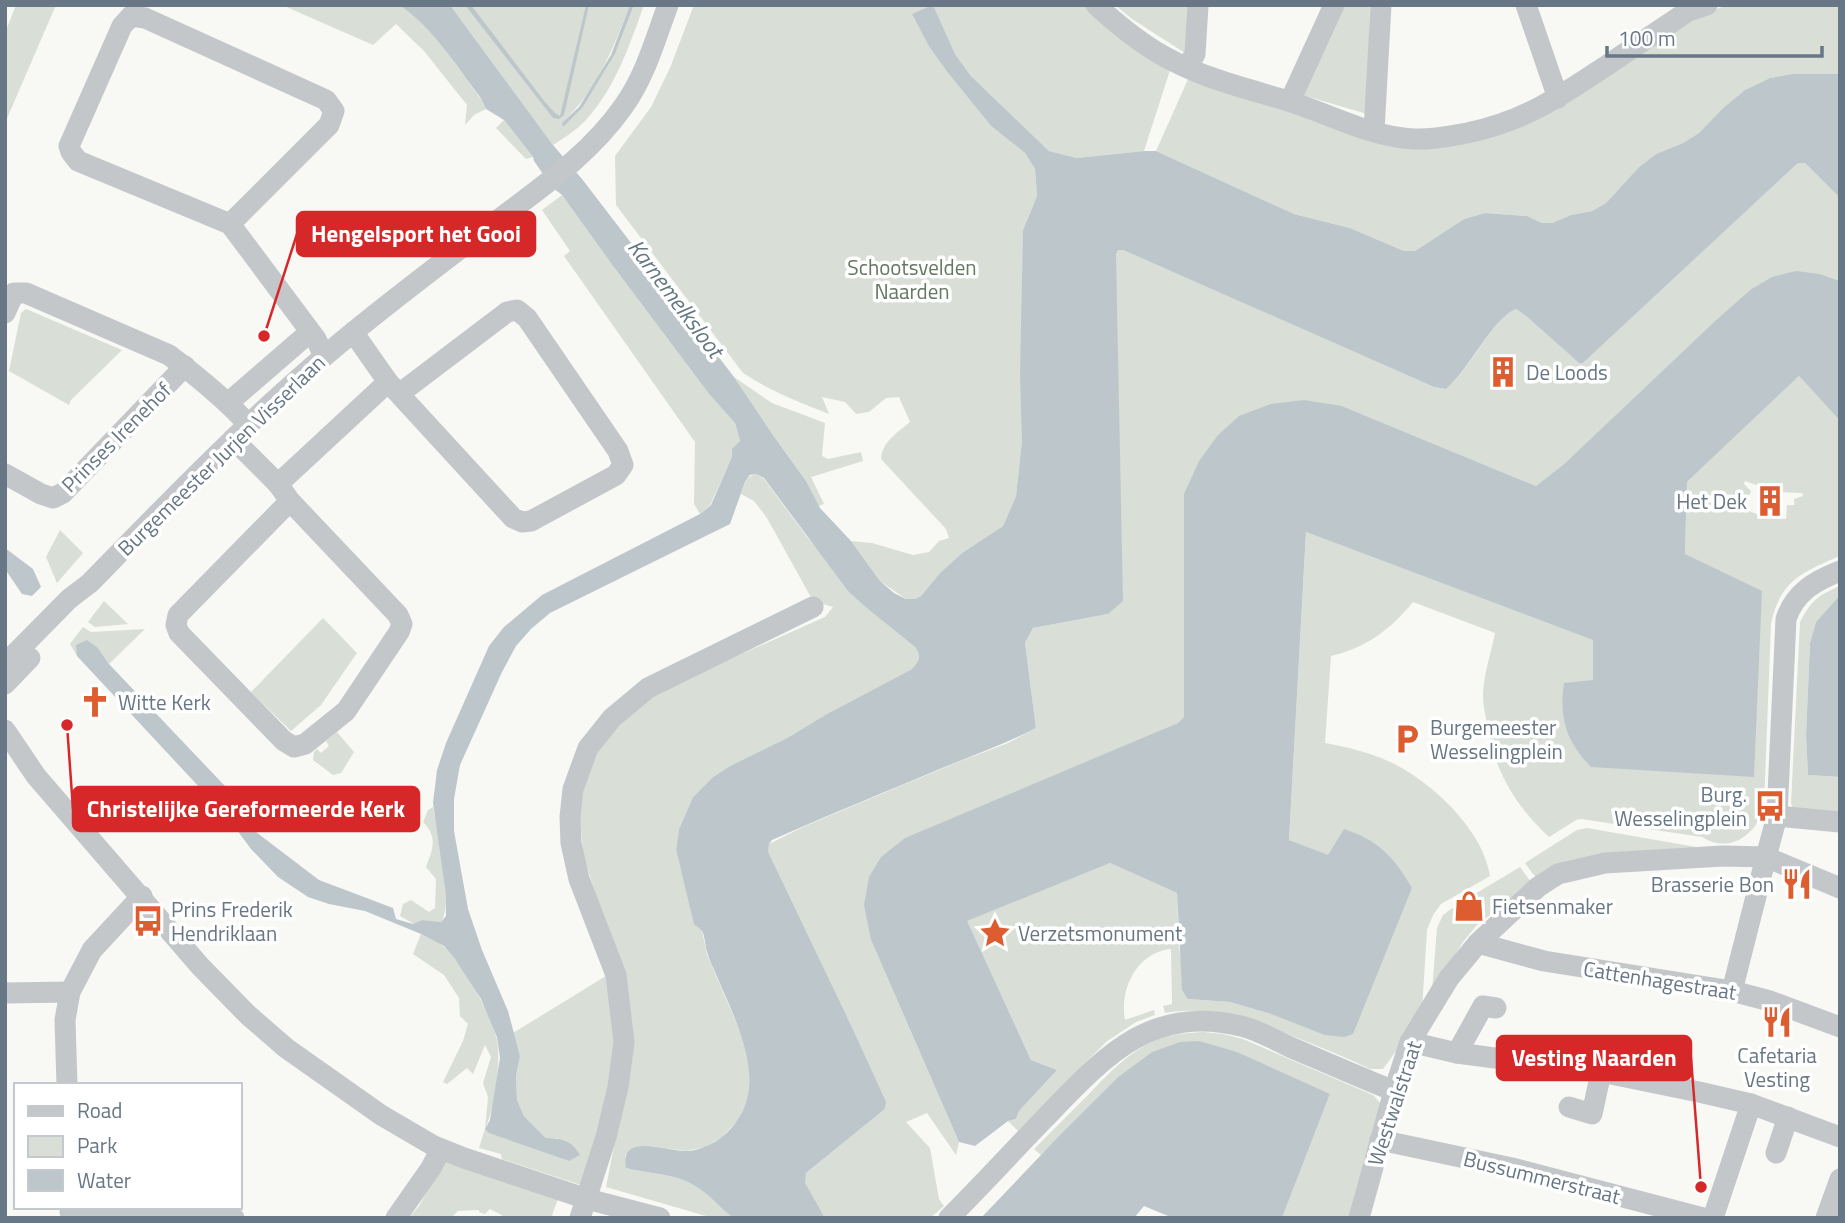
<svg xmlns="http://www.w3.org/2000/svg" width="1845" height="1223" viewBox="0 0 1845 1223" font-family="'Titillium Web',sans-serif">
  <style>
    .green { fill: #d9dfd6; fill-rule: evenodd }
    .water { fill: #bdc7cb }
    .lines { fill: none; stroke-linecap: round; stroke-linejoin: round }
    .minor { stroke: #c3c7ca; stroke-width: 21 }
    .labels { text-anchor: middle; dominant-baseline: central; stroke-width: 7; stroke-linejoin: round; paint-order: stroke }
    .park-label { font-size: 21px; fill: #667763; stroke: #fff }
    .poi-label { font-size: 21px; fill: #687785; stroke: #fff; text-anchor: start }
    .street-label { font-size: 21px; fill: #687785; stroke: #fff }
    .water-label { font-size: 23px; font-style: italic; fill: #637881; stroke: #fff }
    .leader { fill: none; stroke: #d62828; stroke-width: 2.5 }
    .callout-dot { fill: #d62828; stroke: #fff; stroke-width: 2.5 }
    .callout { fill: #d62828; stroke: #d62828; stroke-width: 2.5 }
    .callout-label { font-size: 23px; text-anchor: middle; font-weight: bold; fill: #fff }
  </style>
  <rect width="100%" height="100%" fill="#f8f8f5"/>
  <g class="green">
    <path d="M16 5H56L5 123V33Z"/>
    <path d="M282 5H399C432 25 457 67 480 98L486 109 474 115 465 125 467 105 424 51 396 24 373 45Z"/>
    <path d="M450 5H630C613 49 597 90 562 123L583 107 615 54 634 5H644C629 47 615 89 584 122 575 131 564 138 553 145Z"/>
    <path d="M694 5H1089L1172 64 1144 151 1077 158 1049 151 971 76 955 54 933 6 930 48 948 73 991 126 1025 153 1035 169 1037 196 1023 230 1022 440 1016 496 1003 526 962 553 940 573 921 596 915 599H906L880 581 851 541 872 543 913 555 929 552 939 541 949 538 946 529 881 459C882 442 897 433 910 422L899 397 886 398 869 412 856 414 845 402 822 397 829 414C799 402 770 391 743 373L616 205 615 156 651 107 670 68Z"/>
    <path d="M1115 5H1192L1185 53 1132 19Z"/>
    <path d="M1337 5H1370L1367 114 1299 94Z"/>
    <path d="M1729 5H1839L1840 74H1792L1770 78 1745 90 1723 108 1699 133 1683 143 1656 154 1639 167 1606 203 1592 211 1571 215 1552 223H1542L1527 216 1485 213 1464 219 1415 251H1404L1350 228 1294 214 1156 151 1189 77 1451 142 1706 12Z"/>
    <path d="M504 120 533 157 526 159 496 128Z"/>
    <path d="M1799 162 1805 163 1840 198V281L1820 274 1750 290 1716 320 1564 464 1536 486 1342 406 1184 717 1178 723 1093 760 871 940 959 1142 956 1155 927 1113 906 1122 930 1148 939 1199 944 1206 930 1218H825L804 1183 806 1173 880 1113 885 1102 851 1025 767 852 769 844 805 826 953 764 1008 743 1036 728 1025 643 1033 628 1108 614 1116 255 1118 250H1123L1434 387 1446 389C1470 370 1492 319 1516 309L1526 316 1579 363H1583Z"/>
    <path d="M562 195 613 266 709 394 735 423 740 441 710 505 700 514 694 504 695 442 564 256 570 251 542 210Z"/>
    <path d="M26 309 122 350 71 400 69 405 9 371 21 313Z"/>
    <path d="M1799 376 1840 421V556C1803 572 1780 580 1771 624L1764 807C1756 836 1729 854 1702 837L1581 819 1576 820 1549 837C1514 805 1492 766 1486 719 1485 712 1483 704 1483 697 1483 675 1491 654 1495 633L1413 602C1391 629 1366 648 1331 656L1325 743C1347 747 1368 752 1388 761 1429 779 1484 830 1490 876L1441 904 1433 915 1427 930 1422 1010 1412 1029 1383 1069H1370C1345 1057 1320 1047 1295 1037 1254 1021 1210 1005 1165 1013L1163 1006 1172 1004 1171 949C1137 952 1119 989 1125 1020L1154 1010 1155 1015 1136 1022 1106 1042 1018 1131 1008 1121 1016 1119 1019 1111 1057 1070 1031 1060 966 921 1110 863 1177 893 1179 949 1188 999 1230 1002 1271 1014 1328 856 1289 840 1306 532 1594 640 1593 680 1569 736 1685 554 1687 482ZM1745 481 1776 492 1802 493 1803 496 1794 499V505H1787L1786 519 1762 516 1744 509 1751 491 1744 484Z"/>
    <path d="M734 377 772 403 825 423 822 456 828 459 861 452 863 461 811 477 824 504 818 506 806 481 773 435Z"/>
    <path d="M756 474 764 479 807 537 869 610 915 647C922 657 919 660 912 669L825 715 789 737 730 766 713 777 693 797 679 829 676 850 680 867 690 902 702 931 707 955 745 1043 750 1072 748 1098 739 1119 722 1137 705 1147 686 1151 651 1146 625 1155 626 1168C648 1174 675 1173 695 1186 709 1194 720 1208 733 1218H713L606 1187 633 1049 632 1020 621 977 583 854 580 815 585 777 601 744 620 721 649 697 703 671 825 617 833 607 813 601 767 518 754 501 741 494C744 485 746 476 756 474Z"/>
    <path d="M60 530 83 553 57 583 46 557Z"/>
    <path d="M1840 586V595L1816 622 1810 643 1806 735 1808 775 1840 777V813L1793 809 1791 803 1800 622C1812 600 1817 596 1840 586Z"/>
    <path d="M104 601 128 624 95 627 88 622Z"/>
    <path d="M323 618 357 653 321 705 291 731 251 692Z"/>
    <path d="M83 627 91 632 145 629 109 664 98 648 77 645V656L70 644Z"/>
    <path d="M337 732 354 752 341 773 333 775 313 760 314 752 317 749 321 753 329 746 326 741Z"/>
    <path d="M433 807C437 831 455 904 441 922L422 920 414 924 400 916 403 904 411 900 429 912 435 908 436 879 426 867C433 849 438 837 423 822L428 810Z"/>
    <path d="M1587 828 1702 848 1536 878 1525 863 1577 830Z"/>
    <path d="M1520 867 1531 882 1476 926 1463 942 1432 991 1437 928 1443 915 1458 904Z"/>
    <path d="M421 934C428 938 438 941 444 947 462 962 493 1017 497 1040 501 1062 495 1109 485 1129L569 1161 558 1138H546L524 1116 517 1100 516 1076 520 1056 513 1033 606 976 614 1012V1067L584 1186 502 1159 501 1154 479 1148 485 1129 488 1097 483 1083 491 1057 485 1045 473 1074 467 1068 447 1084 443 1082 463 1041 468 1024 460 1016 459 998 444 975 413 954Z"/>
    <path d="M1203 1032 1223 1034 1243 1039 1373 1095 1381 1104 1351 1218H1282L1330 1094 1117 1078 1041 1155 1034 1149C1052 1131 1070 1113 1088 1095 1111 1071 1133 1047 1165 1037 1178 1033 1191 1033 1203 1032Z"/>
    <path d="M452 1159 558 1199 552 1215 554 1218H507L490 1209 485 1214 479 1212V1210L458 1211 451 1218H409L419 1206 444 1162Z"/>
  </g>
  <g class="water">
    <path d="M399 5H450L553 145 582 179 734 377 773 435 806 481 820 508 851 541 880 581 894 593 906 599H915L921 596 940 573 962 553 1003 526 1016 496 1022 440 1020 375 1023 230 1037 196 1035 169 1025 153 991 126 948 73 930 48 912 14 933 5 955 54 971 76 1049 151 1077 158 1144 151H1156L1294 214 1350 228 1404 251H1415L1464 219 1485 213 1527 216 1542 223H1552L1571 215 1592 211 1606 203 1639 167 1656 154 1683 143 1699 133 1723 108 1745 90 1770 78 1792 74H1840V198L1805 163H1798L1583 363H1579L1526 316 1516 309C1492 319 1469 370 1446 389L1434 387 1123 250H1118L1116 255 1123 601 1108 614 1033 628 1025 643 1036 728C1007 743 977 754 947 766 888 791 830 814 772 840L769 844 768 852 851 1025 886 1102 885 1108 880 1113 806 1173 805 1183 825 1218H733C720 1208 709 1194 695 1186 675 1173 648 1174 626 1168 619 1133 664 1150 684 1151 696 1152 714 1144 723 1136 776 1091 736 1023 715 972 712 966 709 959 707 952 705 946 705 936 702 931 700 928 697 927 694 924L676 850 679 829 693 797 713 777 730 766 789 737 825 715 912 669C919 660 922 657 915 647L869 610 848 591 764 478 756 474 750 475 745 482 730 524 550 613 531 629 516 646 502 672 460 765 454 799V831L468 909 482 950 508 1011 520 1056 516 1076 517 1100 524 1116 546 1138C562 1138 572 1141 580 1155L569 1161 489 1133 485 1129 490 1120 500 1058 497 1037 481 999 455 959 444 946 421 934 365 911 329 904 308 897 278 877 251 849 228 818 77 656 76 645 87 640 98 648 109 664 242 804 252 829 319 880 393 908 396 919 413 924 422 920 441 922 446 916V895L433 803 437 770 446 743 489 646 504 627 542 595 700 514 711 505 732 457V449L740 441 735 423 709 394 613 266 562 195 552 187 534 161 533 157 504 120 486 109 480 97C457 67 432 26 399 5Z"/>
    <path d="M465 5H471L545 102 555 113 560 116 586 5H589L564 115 559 119 553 118Z"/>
    <path d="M630 5H634L615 54 583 107 563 127 562 123 579 107 611 55Z"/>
    <path d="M1796 271 1820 274 1840 281V421L1799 376 1687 482 1685 554 1762 591 1754 777 1591 767C1566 741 1559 718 1564 683L1593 680V640L1306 532 1289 840 1328 855 1344 829C1378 840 1394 857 1412 888L1353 1034 1344 1037 1325 1035 1271 1014 1230 1002 1188 999 1182 990 1177 893 1110 863 967 921 1031 1060 1057 1070 1019 1111 1016 1119 1008 1121 975 1146 959 1142 871 940 864 905 869 877 881 857 905 838 1178 723 1184 717V494L1199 461 1218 435 1239 416 1271 404 1304 400 1342 406 1536 486 1564 464 1716 320 1750 290 1772 277Z"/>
    <path d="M5 548 33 569 41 587 32 596 22 594 5 569Z"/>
    <path d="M1840 595V777L1808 775 1806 735 1810 643 1816 622Z"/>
    <path d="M1199 1041 1237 1052 1330 1094 1282 1218H1173L1144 1206 1134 1218H981L1060 1135 1117 1078 1152 1052 1180 1042Z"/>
  </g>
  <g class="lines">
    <g class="minor">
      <path d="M1096 5C1119 26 1144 47 1173 61 1209 80 1249 89 1288 101 1327 113 1374 138 1414 139 1432 140 1450 136 1467 133 1525 121 1561 96 1609 64 1635 46 1662 29 1688 11L1707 5"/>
      <path d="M1526 5 1558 98"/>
      <path d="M1187 67 1195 54 1198 5"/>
      <path d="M1290 101 1334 5"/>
      <path d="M1374 131 1381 5"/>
      <path d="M230 224 329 125 334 111 326 100 145 18 131 16 122 26 69 146 71 152 78 161 230 224 316 339 324 356"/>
      <path d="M5 313 14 293H26L169 355C197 376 224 398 248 424"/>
      <path d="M353 332 388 382 513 518 522 522 531 521 616 475 623 465 618 451 527 318 517 310 507 312 399 394"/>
      <path d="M228 403 310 332"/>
      <path d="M233 439 278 484 290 501 178 615 176 625 179 633 284 741 294 747 305 744 346 711 399 632 402 624 398 615 290 501"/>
      <path d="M5 474 41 494 53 498 63 493 185 366"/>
      <path d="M278 484 388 382"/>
      <path d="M5 664 69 599 90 583C167 504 243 425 327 354 382 307 440 264 498 220 543 186 590 154 623 107 645 77 655 40 668 5"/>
      <path d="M5 684 30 658"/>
      <path d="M5 730 36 776 200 966 248 1015 286 1048 381 1115 434 1146 464 1158 587 1199 660 1218"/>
      <path d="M1777 816 1840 822"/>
      <path d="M1478 943 1544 961 1732 991 1770 1001 1840 1027"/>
      <path d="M1732 991 1766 857 1840 888"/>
      <path d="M5 993 70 992"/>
      <path d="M1410 1042 1457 1053 1601 1072 1699 1092 1751 1104 1840 1137"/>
      <path d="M1457 1053 1483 1006 1496 1008"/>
      <path d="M67 1085 65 1020 70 992 92 950 142 896"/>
      <path d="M1569 1107 1592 1114 1601 1072"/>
      <path d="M1380 1140 1512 1168 1703 1218"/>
      <path d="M1776 1153 1788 1117"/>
      <path d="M70 1212 203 1210 234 1218"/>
      <path d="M396 1218 431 1168 441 1149"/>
      <path d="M580 1218 606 1137 618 1087 624 1042 616 975 579 879 571 843 570 817 573 789 588 748 612 718 648 688 813 607"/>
      <path d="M949 1218C982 1185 1013 1151 1045 1118 1103 1058 1150 1004 1241 1026 1258 1030 1275 1040 1290 1047 1325 1062 1359 1077 1394 1091"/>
      <path d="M1359 1218 1394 1091 1410 1042 1449 978 1478 943 1538 887 1558 874 1605 863 1723 856 1766 857 1777 816 1786 619C1795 592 1815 581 1840 571"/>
      <path d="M1713 1218 1751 1104"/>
      <path d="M1826 1218 1840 1179"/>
    </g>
  </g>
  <defs>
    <symbol id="building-bare" viewBox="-9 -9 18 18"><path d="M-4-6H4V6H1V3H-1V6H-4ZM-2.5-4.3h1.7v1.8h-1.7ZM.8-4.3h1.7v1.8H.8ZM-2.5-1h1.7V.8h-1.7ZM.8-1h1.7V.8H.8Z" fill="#dd5d30" stroke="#fff" stroke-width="2.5" paint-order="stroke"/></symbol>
    <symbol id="church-bare" viewBox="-9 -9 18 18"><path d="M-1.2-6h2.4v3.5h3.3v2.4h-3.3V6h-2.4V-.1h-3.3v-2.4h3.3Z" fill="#dd5d30" stroke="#fff" stroke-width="2.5" paint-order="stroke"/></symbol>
    <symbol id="parking-bare" viewBox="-9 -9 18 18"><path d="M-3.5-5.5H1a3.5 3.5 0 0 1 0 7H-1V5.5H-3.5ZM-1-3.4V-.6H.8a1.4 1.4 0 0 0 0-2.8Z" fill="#dd5d30" stroke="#fff" stroke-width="2.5" paint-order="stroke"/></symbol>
    <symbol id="bus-bare" viewBox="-9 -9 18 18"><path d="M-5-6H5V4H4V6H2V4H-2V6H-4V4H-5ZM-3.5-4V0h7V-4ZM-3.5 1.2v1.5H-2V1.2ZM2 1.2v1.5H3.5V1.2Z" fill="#dd5d30" stroke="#fff" stroke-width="2.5" paint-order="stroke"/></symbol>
    <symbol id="restaurant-bare" viewBox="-9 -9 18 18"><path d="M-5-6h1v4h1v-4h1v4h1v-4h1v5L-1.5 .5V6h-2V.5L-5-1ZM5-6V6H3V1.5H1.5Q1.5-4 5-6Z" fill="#dd5d30" stroke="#fff" stroke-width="2.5" paint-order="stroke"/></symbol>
    <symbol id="shop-bare" viewBox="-9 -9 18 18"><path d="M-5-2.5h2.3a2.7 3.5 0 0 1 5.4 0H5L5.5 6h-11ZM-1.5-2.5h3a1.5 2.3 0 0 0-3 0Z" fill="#dd5d30" stroke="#fff" stroke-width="2.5" paint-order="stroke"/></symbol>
    <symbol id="sight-bare" viewBox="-9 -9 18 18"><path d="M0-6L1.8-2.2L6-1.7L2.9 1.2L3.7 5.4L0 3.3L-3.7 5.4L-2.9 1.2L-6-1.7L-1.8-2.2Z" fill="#dd5d30" stroke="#fff" stroke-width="2.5" paint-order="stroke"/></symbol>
  </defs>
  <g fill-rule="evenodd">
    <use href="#building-bare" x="1481" y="350" width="44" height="44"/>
    <use href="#building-bare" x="1748" y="479" width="44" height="44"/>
    <use href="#church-bare" x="73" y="680" width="44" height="44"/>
    <use href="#parking-bare" x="1385" y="717" width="44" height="44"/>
    <use href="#bus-bare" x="1748" y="784" width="44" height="44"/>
    <use href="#restaurant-bare" x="1775" y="862" width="44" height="44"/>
    <use href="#shop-bare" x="1447" y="884" width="44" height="44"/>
    <use href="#bus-bare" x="126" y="899" width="44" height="44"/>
    <use href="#sight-bare" x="973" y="911" width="44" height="44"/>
    <use href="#restaurant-bare" x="1755" y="1000" width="44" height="44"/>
  </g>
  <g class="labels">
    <g class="park-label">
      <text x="912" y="267">Schootsvelden<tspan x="912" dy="24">Naarden</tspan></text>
    </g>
    <g class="poi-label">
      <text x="1526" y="372">De Loods</text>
      <text x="1747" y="501" text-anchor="end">Het Dek</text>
      <text x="118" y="702">Witte Kerk</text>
      <text x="1430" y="727">Burgemeester<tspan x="1430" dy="24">Wesselingplein</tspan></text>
      <text x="1747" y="794" text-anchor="end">Burg.<tspan x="1747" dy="24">Wesselingplein</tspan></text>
      <text x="1774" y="884" text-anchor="end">Brasserie Bon</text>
      <text x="1492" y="906">Fietsenmaker</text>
      <text x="171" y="909">Prins Frederik<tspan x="171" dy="24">Hendriklaan</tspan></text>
      <text x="1018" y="933">Verzetsmonument</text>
      <text x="1777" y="1055" text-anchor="middle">Cafetaria<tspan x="1777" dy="24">Vesting</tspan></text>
    </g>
    <g class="street-label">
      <text transform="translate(116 437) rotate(-45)">Prinses Irenehof</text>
      <text transform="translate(221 455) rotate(-44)">Burgemeester Jurjen Visserlaan</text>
      <text transform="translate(1660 980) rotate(9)">Cattenhagestraat</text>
      <text transform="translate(1394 1103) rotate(-72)">Westwalstraat</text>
      <text transform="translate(1542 1177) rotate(14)">Bussummerstraat</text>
    </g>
    <g class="water-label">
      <text transform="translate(676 298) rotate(53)">Karnemelksloot</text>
    </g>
  </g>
  <path class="leader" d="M264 336L297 234M67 725L73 809M1701 1187L1691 1058"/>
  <g class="callout-dot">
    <circle cx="264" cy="336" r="7"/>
    <circle cx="67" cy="725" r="7"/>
    <circle cx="1701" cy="1187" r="7"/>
  </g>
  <g class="callout">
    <rect x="297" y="212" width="238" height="44" rx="7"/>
    <rect x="73" y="787" width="346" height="44" rx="7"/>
    <rect x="1497" y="1036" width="194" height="44" rx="7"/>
  </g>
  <g class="callout-label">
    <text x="416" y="242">Hengelsport het Gooi</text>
    <text x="246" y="817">Christelijke Gereformeerde Kerk</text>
    <text x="1594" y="1066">Vesting Naarden</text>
  </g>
  <rect width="1845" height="1223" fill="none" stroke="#687785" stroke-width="14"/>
  <rect x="14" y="1083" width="228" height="126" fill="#ffffff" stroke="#c3c9ce" stroke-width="2"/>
  <rect x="28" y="1106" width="35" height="10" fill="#c3c7ca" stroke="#c3c9ce" stroke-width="2"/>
  <text x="77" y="1118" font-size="21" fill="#687785">Road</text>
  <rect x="28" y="1136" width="35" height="21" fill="#d9dfd6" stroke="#c3c9ce" stroke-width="2"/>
  <text x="77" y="1153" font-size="21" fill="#687785">Park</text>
  <rect x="28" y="1170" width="35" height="21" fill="#bdc7cb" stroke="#c3c9ce" stroke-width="2"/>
  <text x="77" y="1188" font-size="21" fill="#687785">Water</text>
  <path d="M1607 46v10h215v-10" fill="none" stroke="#687785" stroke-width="3.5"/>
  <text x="1618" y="46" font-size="21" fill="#687785" stroke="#ffffff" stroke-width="5" paint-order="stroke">100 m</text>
</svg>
